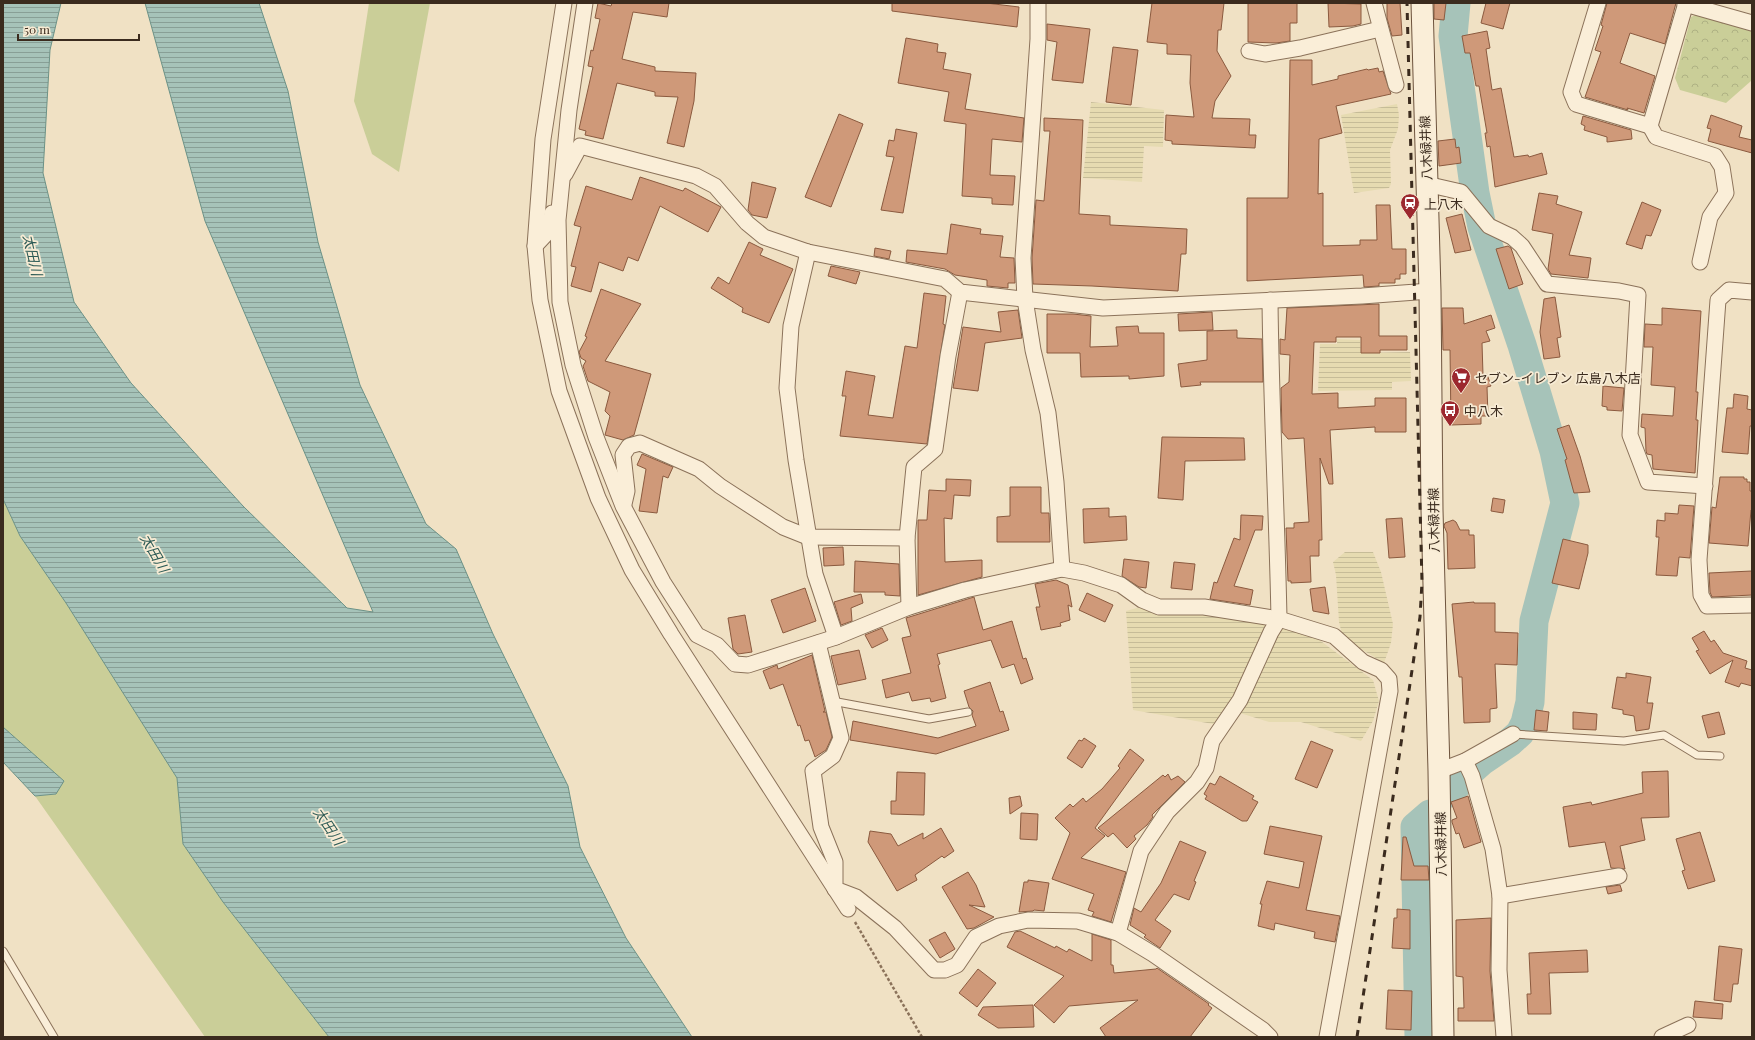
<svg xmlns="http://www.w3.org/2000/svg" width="1755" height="1040" viewBox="0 0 1755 1040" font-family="'Playfair Display','Noto Sans JP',serif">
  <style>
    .farmland { fill: url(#farmland-rules) }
    .grass { fill: #cace98 }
    .forest { fill: url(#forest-crowns) }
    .water { fill: url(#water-rules); stroke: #6c9287 }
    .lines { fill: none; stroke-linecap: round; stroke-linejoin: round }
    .river { stroke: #a6c3b9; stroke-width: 29 }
    .building { fill: #cf9979; stroke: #8b5a3f }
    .service-casing { stroke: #8b725a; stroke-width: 9 }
    .minor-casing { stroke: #8b725a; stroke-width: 17 }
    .secondary-casing { stroke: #6d533d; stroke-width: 23 }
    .path { stroke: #8b725a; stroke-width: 2.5; stroke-dasharray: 3 2; stroke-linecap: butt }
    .service { stroke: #faeed8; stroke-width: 7 }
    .minor { stroke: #faeed8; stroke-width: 15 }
    .secondary { stroke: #faeed8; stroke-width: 21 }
    .rail { stroke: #3b2b1e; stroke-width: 3; stroke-dasharray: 7 7; stroke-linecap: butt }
    .labels { text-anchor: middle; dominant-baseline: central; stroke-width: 3.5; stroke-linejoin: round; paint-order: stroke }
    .street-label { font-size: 13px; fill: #3b2b1e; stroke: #f7ebd4 }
    .poi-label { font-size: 13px; fill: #3b2b1e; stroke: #f7ebd4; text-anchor: start }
    .water-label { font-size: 14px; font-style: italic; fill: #2d5b56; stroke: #f7ebd4 }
  </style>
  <defs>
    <pattern id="farmland-rules" width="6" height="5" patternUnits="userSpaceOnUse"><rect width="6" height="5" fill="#e6dbb1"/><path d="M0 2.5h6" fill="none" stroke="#c6bc98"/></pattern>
    <pattern id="forest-crowns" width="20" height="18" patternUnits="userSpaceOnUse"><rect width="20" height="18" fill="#cace98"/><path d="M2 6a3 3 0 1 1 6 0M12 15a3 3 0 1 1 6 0" fill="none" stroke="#aeb183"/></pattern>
    <pattern id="water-rules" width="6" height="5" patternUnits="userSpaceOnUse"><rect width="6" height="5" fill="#a6c3b9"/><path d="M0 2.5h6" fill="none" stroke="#889f96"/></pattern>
  </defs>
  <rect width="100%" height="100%" fill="#f0e1c4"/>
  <g class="farmland">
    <path d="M1091 102 1164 110 1163 147 1144 146 1142 182 1083 178Z"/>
    <path d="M1397 104 1399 115 1398 129 1390 150 1391 184 1389 188 1354 193 1341 115Z"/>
    <path d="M1337 339 1360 340 1361 353 1410 352 1411 381 1392 382V390L1318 391 1320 344H1337Z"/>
    <path d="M1345 552H1373L1381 572 1393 624 1391 643 1384 663 1343 638 1339 622 1336 575 1333 562Z"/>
    <path d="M1140 607 1260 619 1310 633 1373 680 1379 701 1373 721 1361 741 1301 722H1269L1227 709 1213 724 1133 710 1126 611Z"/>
  </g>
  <g class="grass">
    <path d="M369 3H430L399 172 372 154 354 101Z"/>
    <path d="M3 499 20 536 66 603 177 778 183 844 223 902 329 1037H205L35 796 56 794 21 744 3 727Z"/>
  </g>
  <path class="forest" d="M1700 13 1752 29 1751 81 1726 103 1680 90 1675 78 1691 17Z"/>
  <g class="water">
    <path d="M3 3H61L50 50 43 173 74 302 131 383 243 506 347 608 373 612 205 221 145 3H259L288 91 318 242 360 385 426 524 456 549 493 634 568 786 580 847 626 938 692 1037H329L223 902 183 844 177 778 66 603 20 536 3 499Z"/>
    <path d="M3 727 64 781 56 794 35 796 3 762Z"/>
  </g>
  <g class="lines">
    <g class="river">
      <path d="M1450 793 1463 778 1482 761 1510 742 1520 733 1525 723 1530 702 1534 621 1565 503 1554 451 1522 345 1482 227 1475 193 1453 36 1456 3"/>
      <path d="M1419 1037 1415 827 1430 814"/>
    </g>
  </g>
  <g class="building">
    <path d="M598 3 611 6 612 3H669L667 17 633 12 622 59 655 67V71L696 73 694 101 684 147 667 143 678 97 655 96V92L617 83 603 139 585 135 586 131 579 129 593 67 588 66 591 50 593 51 600 19 595 18Z"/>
    <path d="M892 3H986L1019 7 1017 27 892 11Z"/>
    <path d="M1152 3H1224L1221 30H1218L1217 51 1231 76 1215 101 1212 118 1250 119 1249 135H1256L1255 148 1172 144V141L1165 140 1166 115 1194 117 1190 83 1191 55 1167 54V44L1147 42Z"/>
    <path d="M1248 3H1297V23H1290V41L1276 43 1248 42Z"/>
    <path d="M1328 3 1361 4V24L1353 26 1329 27Z"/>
    <path d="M1387 3H1400L1402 35 1392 36 1387 18Z"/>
    <path d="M1434 3H1446L1444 20 1434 19Z"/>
    <path d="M1486 3H1510L1503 29 1481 23Z"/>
    <path d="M1607 3H1676L1665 44 1630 33 1620 63 1655 76 1644 113 1627 108 1628 110 1585 97 1601 52 1595 50 1603 26 1601 25Z"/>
    <path d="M1047 24 1090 29 1083 83 1052 80 1057 42 1047 40Z"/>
    <path d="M1487 31 1490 48 1486 49 1492 90 1501 88 1514 157 1528 155 1529 157 1542 153 1547 174 1495 187 1490 146 1487 147 1485 133H1487L1479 86H1476L1470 53H1465L1462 36Z"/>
    <path d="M906 38 938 44 937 52 946 53 943 69 971 74 965 109 1024 118 1022 142 992 139 990 175 1015 176 1013 205 992 204V198L962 196 966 124 944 121 949 92 898 83Z"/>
    <path d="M1113 47 1138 50 1131 105 1106 102Z"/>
    <path d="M1290 60H1312V85L1338 79V76L1367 69 1368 70 1378 68 1379 72 1383 71 1391 94 1336 106 1342 133 1319 139 1318 194 1323 193V246L1360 245V240H1377L1376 205H1390L1392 249H1406V274H1400V279H1395V283H1379V286L1364 287 1363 275 1247 281V198H1288Z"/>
    <path d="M839 114 863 124 831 207 805 197Z"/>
    <path d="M1711 115 1742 126 1739 137 1752 140V153L1708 141 1711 129 1707 128Z"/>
    <path d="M1583 116 1631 130 1632 139 1607 142V137L1584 130 1585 126 1581 124Z"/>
    <path d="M1044 118 1083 120 1079 214 1110 216V225L1187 229 1186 254H1181L1178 291 1092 286 1033 284 1032 258 1036 200 1044 201 1050 131H1044Z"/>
    <path d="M896 129 917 133 903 213 881 210 894 157 886 156 889 140 894 141Z"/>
    <path d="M1455 139 1456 148 1459 147 1461 163 1439 166 1438 141Z"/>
    <path d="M640 177 683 191 685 188 721 207 708 232 660 206 638 261 628 257 623 271 599 262 591 292 571 286 576 267 571 266 581 227 574 225 586 186 632 200Z"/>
    <path d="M752 182 776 188 767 218 752 215 748 210Z"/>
    <path d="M1539 193 1558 196 1556 204 1582 212 1569 255 1591 258 1588 278 1551 274 1548 269 1553 234 1532 230Z"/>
    <path d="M1642 202 1661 210 1651 236 1646 235 1642 249 1626 244Z"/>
    <path d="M1462 214 1471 250 1455 253 1446 218Z"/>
    <path d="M951 224 981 229 980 234 1003 236 1000 257 1014 258 1015 283H1008V288L987 286V280L955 275 945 269 906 262 907 250 947 254Z"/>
    <path d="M749 242 763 249 760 255 793 269 769 323 742 312 743 308 711 288 718 277 729 284Z"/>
    <path d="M1508 246 1511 248 1523 284 1509 289 1496 249Z"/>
    <path d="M875 248 891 251 889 259 874 256Z"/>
    <path d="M831 266 860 272 856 284 828 276Z"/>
    <path d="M601 289 641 304 605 361 651 374 634 435 623 440 605 435 610 416 605 411 610 392 588 381 583 366 586 361 581 358 579 352 587 337 585 336Z"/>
    <path d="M924 293 946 296 943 324 945 325 927 444 840 436 846 396H842L846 371 875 376 868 415 893 418 905 346 917 348Z"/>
    <path d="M1555 297 1561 337 1557 338 1560 357 1544 359 1540 332 1544 299Z"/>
    <path d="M1379 304V336H1407V350H1380V353H1361V337H1336V342H1314L1312 394 1338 393V408L1375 406V398H1406V432H1375V427L1330 430 1333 484H1329L1320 458 1322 540H1319V556H1310L1311 582 1291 583V581H1288L1286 528H1294V523L1309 522 1304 438 1288 439 1282 432 1281 388 1289 382 1290 355 1280 354V339L1285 340 1287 308Z"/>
    <path d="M1442 308H1463L1464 324 1491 315 1495 328 1486 331 1490 341 1482 343 1483 375 1487 374 1491 386 1487 387 1488 416H1481V424L1451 425 1450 350H1443Z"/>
    <path d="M1662 308 1701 311 1696 392H1698L1696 420H1698L1695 473 1653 469 1652 455 1647 454 1646 451 1645 428 1641 427 1642 414 1673 416 1675 387 1651 385 1653 347H1644L1645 324 1662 325Z"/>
    <path d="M1018 310 1022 338 985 343 978 391 953 388 963 327 1001 332 998 312Z"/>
    <path d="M1212 312 1213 330 1179 331 1178 314Z"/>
    <path d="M1047 314H1073L1091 316 1090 347 1118 346 1116 327 1138 326 1139 333H1164V376L1129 379V376L1081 377 1080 353H1047Z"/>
    <path d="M1237 330V338L1262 339 1263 382H1200L1201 385 1181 387 1178 364 1207 360V331Z"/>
    <path d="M1603 386 1624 388 1622 411 1607 410V407L1602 406Z"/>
    <path d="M1734 394 1748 396 1747 409 1752 410V426H1750L1748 454 1722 452 1727 408H1733Z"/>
    <path d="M1569 425 1580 456 1590 492 1574 493 1565 460 1567 459 1557 429Z"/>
    <path d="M1162 437 1244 438 1245 460 1185 461 1183 500 1158 498Z"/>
    <path d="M642 454 673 467 668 478 663 476 657 513 639 511 646 469 637 465Z"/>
    <path d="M1720 477H1744V479H1747V482H1750V491H1752V510H1751L1748 546 1709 543 1712 507 1716 508Z"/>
    <path d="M946 479 971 480 970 496 954 495 952 519 944 518 945 562 982 560V577L918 595V520H927L929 490 946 491Z"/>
    <path d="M1010 487H1041V513H1049L1050 542H997V517L1010 516Z"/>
    <path d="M1493 498 1505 500 1503 513 1491 511Z"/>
    <path d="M1679 505 1694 506 1690 558 1679 557 1677 576 1656 575 1659 537H1656L1657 520 1665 521V513L1678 514Z"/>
    <path d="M1109 508V517L1126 516 1127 540 1084 543 1083 509Z"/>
    <path d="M1241 515 1263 516 1262 530H1255L1234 586 1253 590 1250 605 1210 599 1214 582 1217 583 1234 538 1240 540Z"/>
    <path d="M1402 518 1405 557 1389 558 1386 519Z"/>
    <path d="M1453 520 1456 522 1460 530H1469V535H1474L1475 568 1448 569 1447 533 1444 526 1445 523Z"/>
    <path d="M1563 539 1588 545V553L1579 589 1552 583Z"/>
    <path d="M843 547 844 565 824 566 823 548Z"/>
    <path d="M1124 559 1149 562 1146 588 1139 587 1122 576Z"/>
    <path d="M855 561 899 564 900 596 885 595V592H854Z"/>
    <path d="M1174 562 1195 564 1192 590 1171 588Z"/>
    <path d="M1752 571V595L1712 597 1710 592 1709 573Z"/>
    <path d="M1056 580 1068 585 1072 607 1068 605 1070 620 1060 623 1061 626 1041 630 1036 607H1040L1035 584Z"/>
    <path d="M1325 587 1329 614 1313 611 1310 589Z"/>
    <path d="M805 588 816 621 783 633 771 600Z"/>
    <path d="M1087 593 1113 605 1105 622 1079 610Z"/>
    <path d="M861 594 863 603 851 608 852 621 841 625 834 602Z"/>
    <path d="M974 597 983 630 1012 621 1023 659 1026 658 1033 679 1021 684 1014 664 1002 668 991 640 937 654 940 664 938 665 946 698 931 702 930 698 912 701 909 692 886 698 882 680 911 673 902 638 911 636 906 618Z"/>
    <path d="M1474 602V603H1495V632L1518 633 1517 665 1495 664 1497 708 1490 709V722L1464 723 1462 677H1459L1452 604Z"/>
    <path d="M745 615 752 652 738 654 733 649 728 618Z"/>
    <path d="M882 628 888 640 872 648 865 635Z"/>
    <path d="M1704 631 1711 642 1714 640 1723 653 1747 661 1745 668 1752 670V686L1741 683 1739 687 1725 682 1733 660 1710 674 1696 651 1699 650 1692 638Z"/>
    <path d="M859 650 866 679 838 685 831 656Z"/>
    <path d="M812 655 825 711 823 712H826L832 737 826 750 815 757 809 740 805 741 800 725 798 726 783 684 770 689 763 671 777 665 778 669Z"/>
    <path d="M1626 673 1651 677 1647 703H1653L1649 729 1636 731 1634 716 1623 714V710L1612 708 1617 677 1626 678Z"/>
    <path d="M990 682 1000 712 1003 711 1009 730 936 754 850 740 853 721 938 738 976 726 972 715 973 711 969 707 964 691Z"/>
    <path d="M1536 710 1549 712 1547 731 1534 730Z"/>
    <path d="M1573 712 1597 714 1596 730 1573 729Z"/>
    <path d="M1719 712 1725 734 1708 738 1702 716Z"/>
    <path d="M1084 738 1096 746 1082 768 1067 758 1079 740 1082 741Z"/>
    <path d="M1311 741 1333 750 1317 788 1295 779Z"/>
    <path d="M1130 749 1144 760 1095 828 1105 836 1081 858 1126 872 1111 922 1092 916 1094 912 1088 910 1094 894 1052 879 1070 833 1055 818 1070 804 1073 807 1083 798 1086 802 1102 789 1120 768 1118 766Z"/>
    <path d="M1668 771 1669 817 1641 818 1645 840 1620 846 1625 869 1611 868 1605 842 1569 847 1563 807 1591 802 1592 805 1643 793 1642 772Z"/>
    <path d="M897 772 925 773 924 815 891 814V801H896Z"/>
    <path d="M1168 774 1171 780 1178 776 1185 782 1152 815 1153 817 1147 825 1134 836 1136 839 1127 848 1113 833 1108 837 1098 828 1163 775 1165 777Z"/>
    <path d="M1220 776 1254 796 1252 799 1258 802 1247 821H1242L1205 799 1207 796 1204 794 1210 783 1215 785Z"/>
    <path d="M1020 796 1022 806 1010 814 1009 798Z"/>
    <path d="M1468 796 1481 842 1464 848 1459 833 1456 834 1452 822V820L1457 818 1451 802Z"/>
    <path d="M1021 813 1038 814 1037 840 1020 839Z"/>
    <path d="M1270 826 1322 836 1306 910 1340 916 1335 942 1314 938 1315 932 1275 923 1274 930 1258 926 1262 904H1260L1267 881 1299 888 1304 862 1264 854Z"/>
    <path d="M941 828 954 851 944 858 942 856 915 875 917 880 897 891 868 842 870 831 891 834 898 846 923 833V839Z"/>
    <path d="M1700 832 1715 881 1688 889 1682 871 1685 870 1676 839Z"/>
    <path d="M1403 837H1406L1414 866H1428L1429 880H1401Z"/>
    <path d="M1180 841 1206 852 1194 881 1196 882 1189 900 1174 894 1155 920 1171 931 1160 948 1144 937 1146 935 1130 925 1134 908 1141 912 1161 883Z"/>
    <path d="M968 872 976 885 985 907 969 905 994 917 974 928 967 929 942 887Z"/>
    <path d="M1028 880 1049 883 1044 911 1034 910 1033 911 1019 912 1024 882H1028Z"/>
    <path d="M1620 885 1622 891 1608 894 1606 887Z"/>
    <path d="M1397 909 1410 910V949L1392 948 1394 918H1397Z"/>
    <path d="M1491 918 1490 971 1494 1021H1458V1008H1464L1463 977 1456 976V920Z"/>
    <path d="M1020 931 1055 948 1056 946 1067 952 1069 949 1092 961V934L1111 940V965H1113L1114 973 1156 969 1157 968 1209 1004 1208 1005 1212 1008 1190 1037H1106L1100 1028 1138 1000 1069 1006 1054 1023 1034 1005 1064 976 1007 947 1015 932Z"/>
    <path d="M945 932 955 949 940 958 929 940Z"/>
    <path d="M1719 946 1742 949 1738 984H1733L1731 1002 1714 1000Z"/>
    <path d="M1587 950 1588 972 1549 973 1551 1014H1528L1527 994H1531L1529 953Z"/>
    <path d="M978 969 996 983 977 1007 959 993Z"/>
    <path d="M1388 990 1412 991 1411 1030 1386 1029Z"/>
    <path d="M1695 1001 1723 1004 1722 1019 1693 1017Z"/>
    <path d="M1033 1005 1034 1027 998 1028 978 1015 983 1007Z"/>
  </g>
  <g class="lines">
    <defs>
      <g id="service">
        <path d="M832 701 929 719 968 712"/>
        <path d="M1513 734 1624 741 1664 735 1697 755 1720 756"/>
        <path d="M3 951 54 1037"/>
      </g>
      <g id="minor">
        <path d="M564 3 543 139 535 246 540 300 559 391 598 498 632 570 671 634 848 909"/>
        <path d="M585 3 569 110 558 220 560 302 573 365 596 437 623 506 663 582 697 635 717 645 735 664 748 665 836 637 909 607 965 590 1062 569 1084 573 1121 585 1142 600 1159 607H1204L1279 619 1334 636 1363 662 1381 670 1389 679 1390 691 1327 1037"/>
        <path d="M1038 3V39L1023 258 1025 299 1033 350 1048 413 1056 482 1062 569"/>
        <path d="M1374 3 1396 85"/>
        <path d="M1598 3 1571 92 1576 104 1650 126"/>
        <path d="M1686 3 1650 126 1656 137 1715 156 1722 167 1726 193 1710 217 1700 262"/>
        <path d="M1685 4 1752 23"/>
        <path d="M1249 51 1265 54 1300 48 1380 29"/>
        <path d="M565 174 580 146 696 176 715 186 747 223 764 237 808 252 945 279 960 292 1103 308 1362 296 1430 291"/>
        <path d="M1426 184 1461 192 1489 226 1512 237 1522 246 1547 284 1619 291 1638 295 1630 435 1648 482 1705 486"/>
        <path d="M535 246 549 231 552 213"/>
        <path d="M808 252 791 326 787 388 796 460 815 574 836 637"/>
        <path d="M1752 292 1729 290 1718 300 1699 560 1701 595 1707 606 1752 605"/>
        <path d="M624 504 627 491 623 455 629 446 640 443 699 469 720 486 783 527 808 537 907 538"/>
        <path d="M909 607 907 538 914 467 935 449 948 356 960 292"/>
        <path d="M818 643 841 738 833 756 813 771 821 827 835 862V889L856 897 895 928 934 970H945L957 965 976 937 999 926 1028 920 1078 921 1118 933 1153 954 1263 1030 1270 1037"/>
        <path d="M1465 761 1472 776 1493 849 1500 896 1499 970 1504 1037"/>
        <path d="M1439 771 1465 761 1513 734"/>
        <path d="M1500 896 1619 876"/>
        <path d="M1118 933 1141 851 1167 812 1197 782 1206 768 1212 741 1240 700 1271 632 1279 619C1277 513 1271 406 1270 300"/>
        <path d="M1662 1037 1688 1025"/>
      </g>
      <path id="secondary" d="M1422 3 1430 291 1432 510 1439 771 1443 1037"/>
    </defs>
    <use href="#service" class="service-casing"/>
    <use href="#minor" class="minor-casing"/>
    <use href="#secondary" class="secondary-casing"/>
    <path class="path" d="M855 922 922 1037"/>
    <use href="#service" class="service"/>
    <use href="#minor" class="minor"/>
    <use href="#secondary" class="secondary"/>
    <path class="rail" d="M1357 1037 1420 617 1422 582 1407 3"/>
  </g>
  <defs>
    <symbol id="station-pin" viewBox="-11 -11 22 30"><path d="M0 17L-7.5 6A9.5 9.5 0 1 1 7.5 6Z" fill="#9c282e" stroke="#f7ebd4"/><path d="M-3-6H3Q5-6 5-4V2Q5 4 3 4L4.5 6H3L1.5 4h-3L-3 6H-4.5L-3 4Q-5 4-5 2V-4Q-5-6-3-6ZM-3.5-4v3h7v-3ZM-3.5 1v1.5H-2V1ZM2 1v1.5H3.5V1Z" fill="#fff"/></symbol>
    <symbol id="supermarket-pin" viewBox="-11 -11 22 30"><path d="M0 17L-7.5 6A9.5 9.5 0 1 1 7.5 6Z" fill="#9c282e" stroke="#f7ebd4"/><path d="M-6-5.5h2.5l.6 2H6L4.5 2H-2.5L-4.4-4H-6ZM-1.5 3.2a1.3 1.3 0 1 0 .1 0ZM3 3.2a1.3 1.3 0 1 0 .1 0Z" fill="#fff"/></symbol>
    <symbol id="bus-pin" viewBox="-11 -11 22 30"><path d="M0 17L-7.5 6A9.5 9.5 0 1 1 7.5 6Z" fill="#9c282e" stroke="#f7ebd4"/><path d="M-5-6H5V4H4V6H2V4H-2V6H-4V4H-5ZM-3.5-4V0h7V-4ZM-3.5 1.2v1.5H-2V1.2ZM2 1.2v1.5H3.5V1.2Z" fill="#fff"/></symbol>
  </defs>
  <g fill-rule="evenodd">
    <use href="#station-pin" x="1399" y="192" width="22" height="30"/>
    <use href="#supermarket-pin" x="1450" y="366" width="22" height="30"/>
    <use href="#bus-pin" x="1439" y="399" width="22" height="30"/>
  </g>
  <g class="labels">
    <g class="street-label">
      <text transform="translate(1425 148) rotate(-92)">八木緑井線</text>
      <text transform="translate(1433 520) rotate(-91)">八木緑井線</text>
      <text transform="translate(1440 844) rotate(-91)">八木緑井線</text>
    </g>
    <g class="poi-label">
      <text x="1424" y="203">上八木</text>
      <text x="1475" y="377">セブン-イレブン 広島八木店</text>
      <text x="1464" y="410">中八木</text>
    </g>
    <g class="water-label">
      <text transform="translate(33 255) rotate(77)">太田川</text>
      <text transform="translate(155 553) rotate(60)">太田川</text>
      <text transform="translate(329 826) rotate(56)">太田川</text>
    </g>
  </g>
  <rect width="1755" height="1040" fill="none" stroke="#3b2b1e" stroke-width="8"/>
  <path d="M18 34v6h121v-6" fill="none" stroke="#3b2b1e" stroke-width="2"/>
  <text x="24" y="34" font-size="12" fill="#3b2b1e" stroke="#f7ebd4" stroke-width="3" paint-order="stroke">50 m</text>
</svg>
